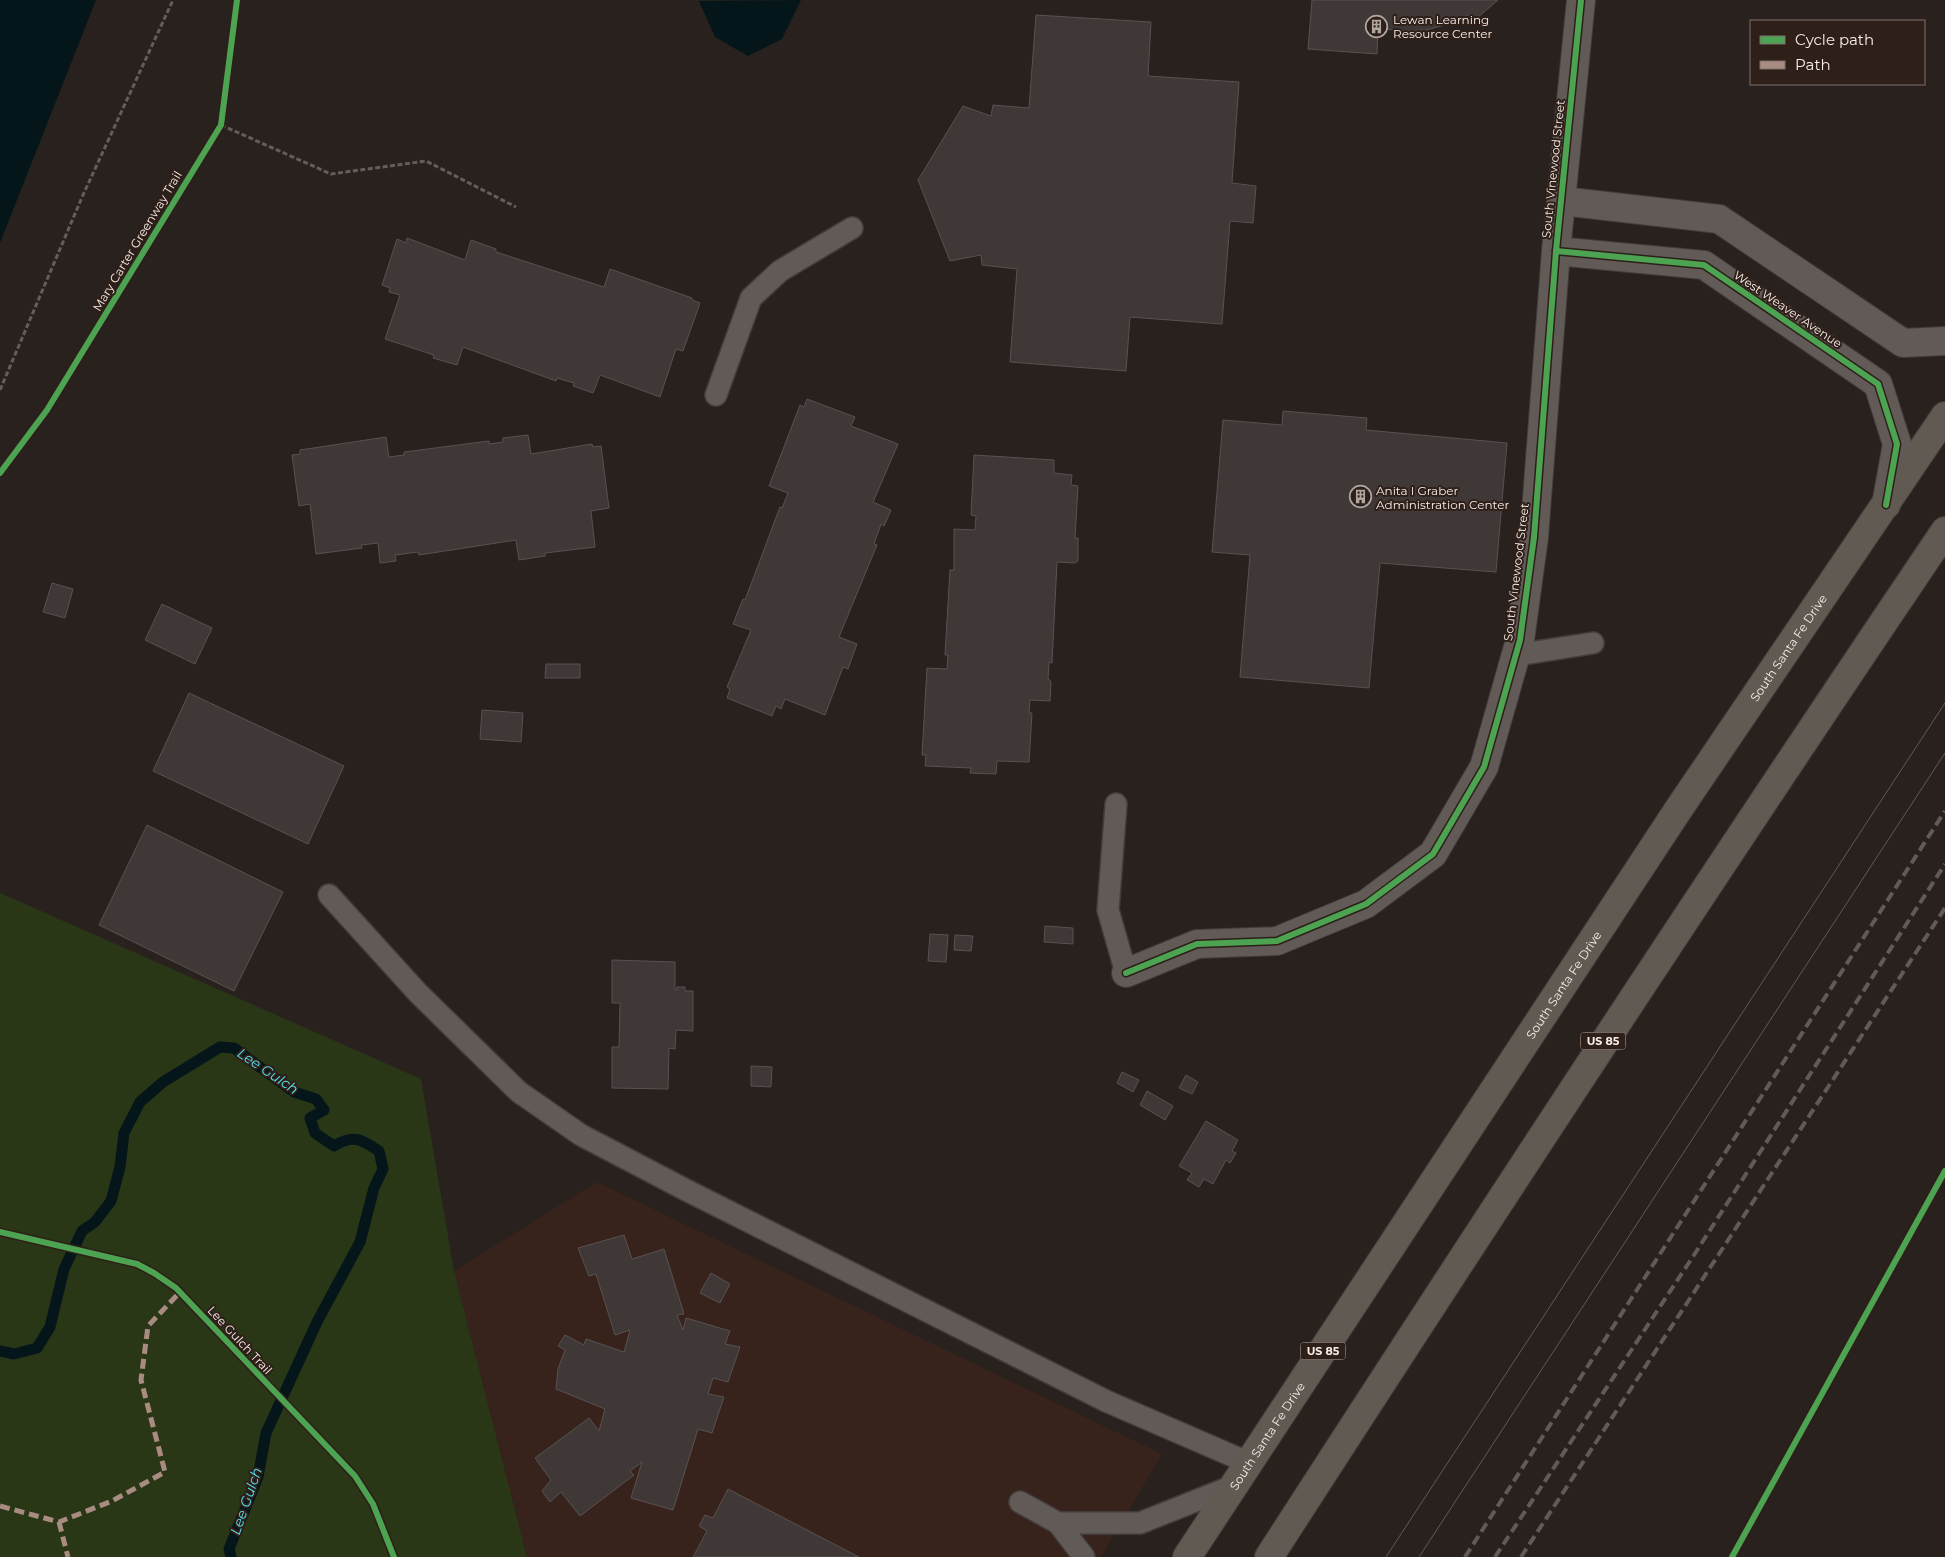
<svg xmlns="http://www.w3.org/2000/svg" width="1945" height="1557" viewBox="0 0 1945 1557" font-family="Montserrat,sans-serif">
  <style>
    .built { fill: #37231b }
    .green { fill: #2a3717 }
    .water { fill: #041619 }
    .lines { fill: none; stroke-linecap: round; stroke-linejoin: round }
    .stream { stroke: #041619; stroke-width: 11 }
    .building { fill: #403837; stroke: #595152 }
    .service-casing { stroke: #433c3a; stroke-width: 24 }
    .minor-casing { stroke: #433c3a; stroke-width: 30 }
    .trunk-casing { stroke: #433c3a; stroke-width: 30 }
    .path { stroke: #645d5a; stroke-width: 3; stroke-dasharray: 5 2.5; stroke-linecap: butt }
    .service { stroke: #615a57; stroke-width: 21 }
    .minor { stroke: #615a57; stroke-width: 28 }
    .trunk { stroke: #615a52; stroke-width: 28 }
    .tram { stroke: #605a58; stroke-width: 1 }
    .rail { stroke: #605a58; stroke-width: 4; stroke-dasharray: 10 5; stroke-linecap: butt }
    .quiet { stroke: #a88b81; stroke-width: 5; stroke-dasharray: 10 5; stroke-linecap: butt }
    .cycleway-casing { stroke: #2e1f19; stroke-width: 9 }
    .cycleway { stroke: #4ca352; stroke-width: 6 }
    .labels { text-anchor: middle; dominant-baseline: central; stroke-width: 4; stroke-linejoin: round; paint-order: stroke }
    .shield { fill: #2e1f19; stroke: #bbaeaa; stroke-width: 1 }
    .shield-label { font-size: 11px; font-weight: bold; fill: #f7ece8 }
    .poi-label { font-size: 12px; fill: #f7ece8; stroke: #2e1f19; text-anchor: start }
    .street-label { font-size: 12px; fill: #f7ece8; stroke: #2e1f19 }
    .water-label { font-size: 14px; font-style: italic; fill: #55e0ed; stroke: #2e1f19 }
  </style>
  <rect width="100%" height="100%" fill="#29211e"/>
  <path class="built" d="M597 1182 1162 1454 1101 1557H527L454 1271Z"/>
  <path class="green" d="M0 893 421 1079 454 1271 527 1557H0Z"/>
  <g class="water">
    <path d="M0 0H96L0 243Z"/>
    <path d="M801 0 782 39 748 56 715 37 699 1Z"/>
  </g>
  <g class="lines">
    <path class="stream" d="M0 1351 14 1354 37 1348 50 1327 64 1269 82 1231 95 1222 111 1201 120 1167 124 1133 140 1102 163 1082 220 1047 234 1048 294 1092 316 1099 324 1110 310 1118 315 1133 334 1146C353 1134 361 1139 379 1151L383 1169 374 1188 360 1242 317 1322 266 1433 258 1477 229 1549 231 1557"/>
  </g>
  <g class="building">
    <path d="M1312 0H1498L1476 19 1471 14 1449 24 1426 30 1402 31 1378 28 1377 54 1308 49Z"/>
    <path d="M1036 15 1151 22 1148 76 1239 82 1232 183 1256 186 1253 223 1230 221 1222 324 1130 317 1126 371 1010 362 1017 269 982 265 981 255 950 261 918 180 963 106 991 116 993 105 1029 108Z"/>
    <path d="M407 238 465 260 471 240 496 249V252L604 287 610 269 692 298V300L700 303 683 351 676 349 660 397 600 375 593 393 573 386 574 383 557 378 556 381 463 347 457 365 433 358 434 355 385 339 400 295 389 292 390 288 382 285 397 239 406 243Z"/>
    <path d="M807 399 855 417 851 426 898 444 873 502 891 510 884 526 881 524 874 544 877 545 839 637 857 644 848 669 843 667 825 715 785 699 781 709 776 706 772 716 727 698 730 689 727 687 751 630 733 624 743 599 745 600 750 587 780 507 782 508 788 493 769 486 800 405 804 407Z"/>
    <path d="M1283 411 1367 418 1366 430 1507 443 1496 572 1380 563 1369 688 1240 677 1250 555 1212 552 1223 420 1282 425Z"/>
    <path d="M528 435 531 454 592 444 593 447 601 446 609 508 591 511 595 547 545 553V556L519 560 516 540 419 555 418 552 395 555 396 561 380 563 378 543 361 545 362 548 316 554 310 504 299 506 292 455 300 454V450L386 437 389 457 404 455V452L489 441V444L503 442V438Z"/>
    <path d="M974 455 1054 460V473L1072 475 1071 485 1078 486 1075 538H1078V561L1075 563 1057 562 1052 663 1049 662 1048 678 1051 682 1050 701 1030 700 1029 713H1032L1029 762 997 761 996 774 970 773 971 768 925 766 926 755H922L927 668 947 669 948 655H945L950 570H954V529L975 530 976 516 971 515Z"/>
    <path d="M52 583 73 589 65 618 43 612Z"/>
    <path d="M162 604 212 628 195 664 145 640Z"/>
    <path d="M546 664H580V678H545Z"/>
    <path d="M189 693 344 766 308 844 153 771Z"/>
    <path d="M482 710 523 713 521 742 480 739Z"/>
    <path d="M147 825 283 892 234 991 99 925Z"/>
    <path d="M1045 926 1073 928V944L1044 942Z"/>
    <path d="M930 934 948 935 946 962 928 961Z"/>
    <path d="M955 935 973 936 971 951 954 950Z"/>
    <path d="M612 960 675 962V990H677V987H685V991H693V1031L676 1030 675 1049 669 1048 668 1089 612 1088V1047H619L620 1003H612Z"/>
    <path d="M751 1066 772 1067 771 1087 751 1086Z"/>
    <path d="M1122 1072 1139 1080 1133 1092 1117 1083Z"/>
    <path d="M1186 1075 1198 1082 1192 1094 1179 1088Z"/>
    <path d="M1147 1091 1173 1106 1165 1120 1140 1105Z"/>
    <path d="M1206 1121 1238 1140 1232 1151 1236 1153 1230 1163 1226 1160 1213 1184 1204 1179 1199 1187 1187 1180 1192 1173 1179 1166Z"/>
    <path d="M624 1235 632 1259 664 1249 684 1314 677 1315 683 1330 686 1318 730 1331 725 1344 740 1347 728 1382 713 1378 708 1394 724 1397 712 1433 698 1429 673 1510 631 1498 642 1462 630 1471 634 1475 580 1516 561 1492 550 1502 542 1491 551 1480 535 1458 589 1418 599 1431 605 1409 556 1389 558 1369 565 1350 558 1346 565 1335 584 1345 586 1339 624 1352 630 1330 615 1335 596 1274 589 1276 578 1248Z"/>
    <path d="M711 1273 730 1284 720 1303 700 1293Z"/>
    <path d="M728 1489 859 1557H693L707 1531 699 1526 705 1515 713 1518Z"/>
  </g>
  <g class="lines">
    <defs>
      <g id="service">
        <path d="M716 395 751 298 780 271 852 228"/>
        <path d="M1516 655 1593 643"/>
        <path d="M1116 804 1108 910 1126 973"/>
        <path d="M329 895 418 993 519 1092 581 1135 686 1190 1106 1401 1249 1463"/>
        <path d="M1020 1502 1058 1523 1084 1557"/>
        <path d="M1058 1523H1140L1233 1486"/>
      </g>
      <g id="minor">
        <path d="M1562 201 1719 219 1903 343 1945 341"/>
        <path d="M1556 251 1704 265 1878 384 1897 444 1886 505"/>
        <path d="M1126 973 1197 944 1277 941 1366 904 1433 854 1484 767 1520 640 1534 537 1556 251 1581 0"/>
      </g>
      <g id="trunk">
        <path id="s1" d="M1187 1557 1678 810 1945 416"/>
        <path d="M1269 1557C1491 1213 1716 870 1945 531"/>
      </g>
    </defs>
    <use href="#service" class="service-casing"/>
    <use href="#minor" class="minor-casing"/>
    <use href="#trunk" class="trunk-casing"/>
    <g class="path">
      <path d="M221 125 331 174 426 161 516 207"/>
      <path d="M0 390 83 195 173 0"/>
    </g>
    <use href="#service" class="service"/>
    <use href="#minor" class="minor"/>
    <use href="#trunk" class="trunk"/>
    <g class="tram">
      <path d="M1386 1557 1945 703"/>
      <path d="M1419 1557 1945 753"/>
    </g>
    <g class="rail">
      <path d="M1465 1557 1945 811"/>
      <path d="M1495 1557 1694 1255 1945 864"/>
      <path d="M1521 1557 1945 908"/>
    </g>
    <g class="quiet">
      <path d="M0 1506 59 1522 112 1501 165 1472 141 1380 148 1326 180 1292"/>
      <path d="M59 1522 68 1557"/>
    </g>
    <defs>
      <g id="cycleway">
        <path d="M1556 251 1704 265 1878 384 1897 444 1886 505"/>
        <path d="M0 473 47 410 221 125 237 0"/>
        <path d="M1126 973 1197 944 1277 941 1366 904 1433 854 1484 767 1520 640 1534 537 1556 251 1581 0"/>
        <path d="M0 1232 137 1264 154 1273 176 1288 355 1476 373 1504 394 1557"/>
        <path d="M1732 1557 1945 1171"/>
      </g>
    </defs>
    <use href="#cycleway" class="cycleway-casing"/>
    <use href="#cycleway" class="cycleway"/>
  </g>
  <defs>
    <symbol id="building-ring" viewBox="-11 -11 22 22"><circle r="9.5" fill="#2e1f19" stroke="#afa5a1" stroke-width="1.5"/><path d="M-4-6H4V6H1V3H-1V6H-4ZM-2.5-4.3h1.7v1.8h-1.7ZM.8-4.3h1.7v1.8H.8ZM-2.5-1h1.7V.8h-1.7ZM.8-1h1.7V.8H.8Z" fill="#afa5a1"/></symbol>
  </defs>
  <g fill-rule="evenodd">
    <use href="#building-ring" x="1364" y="14" width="25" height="25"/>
    <use href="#building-ring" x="1348" y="484" width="25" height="25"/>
  </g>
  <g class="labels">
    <g class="shield">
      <rect x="1580.5" y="1032.5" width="45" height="17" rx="4"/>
      <rect x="1300.5" y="1342.5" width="45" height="17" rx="4"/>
    </g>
    <g class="shield-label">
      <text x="1603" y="1041">US 85</text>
      <text x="1323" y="1351">US 85</text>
    </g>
    <g class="poi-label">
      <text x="1393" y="19">Lewan Learning<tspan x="1393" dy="14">Resource Center</tspan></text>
      <text x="1376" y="490">Anita I Graber<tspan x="1376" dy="14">Administration Center</tspan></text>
    </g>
    <g class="street-label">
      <text transform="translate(1553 169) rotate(-84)">South Vinewood Street</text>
      <text transform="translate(137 241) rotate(-59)">Mary Carter Greenway Trail</text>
      <text transform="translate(1788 309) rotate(34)">West Weaver Avenue</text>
      <text transform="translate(1516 572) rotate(-83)">South Vinewood Street</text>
      <text stroke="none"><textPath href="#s1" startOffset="1090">South Santa Fe Drive</textPath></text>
      <text stroke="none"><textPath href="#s1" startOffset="685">South Santa Fe Drive</textPath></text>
      <text transform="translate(240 1340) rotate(47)">Lee Gulch Trail</text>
      <text stroke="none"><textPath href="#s1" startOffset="145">South Santa Fe Drive</textPath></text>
    </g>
    <g class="water-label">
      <text transform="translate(268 1071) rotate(34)">Lee Gulch</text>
      <text transform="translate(246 1501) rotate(-71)">Lee Gulch</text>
    </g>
  </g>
  <rect x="1750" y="20" width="175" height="65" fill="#2e1f19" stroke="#7e716c"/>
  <rect x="1760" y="36" width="25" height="8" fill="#4ca352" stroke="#7e716c"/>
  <text x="1795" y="45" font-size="15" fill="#f7ece8">Cycle path</text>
  <rect x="1760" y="61" width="25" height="8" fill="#a88b81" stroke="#7e716c"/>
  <text x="1795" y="70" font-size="15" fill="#f7ece8">Path</text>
</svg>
